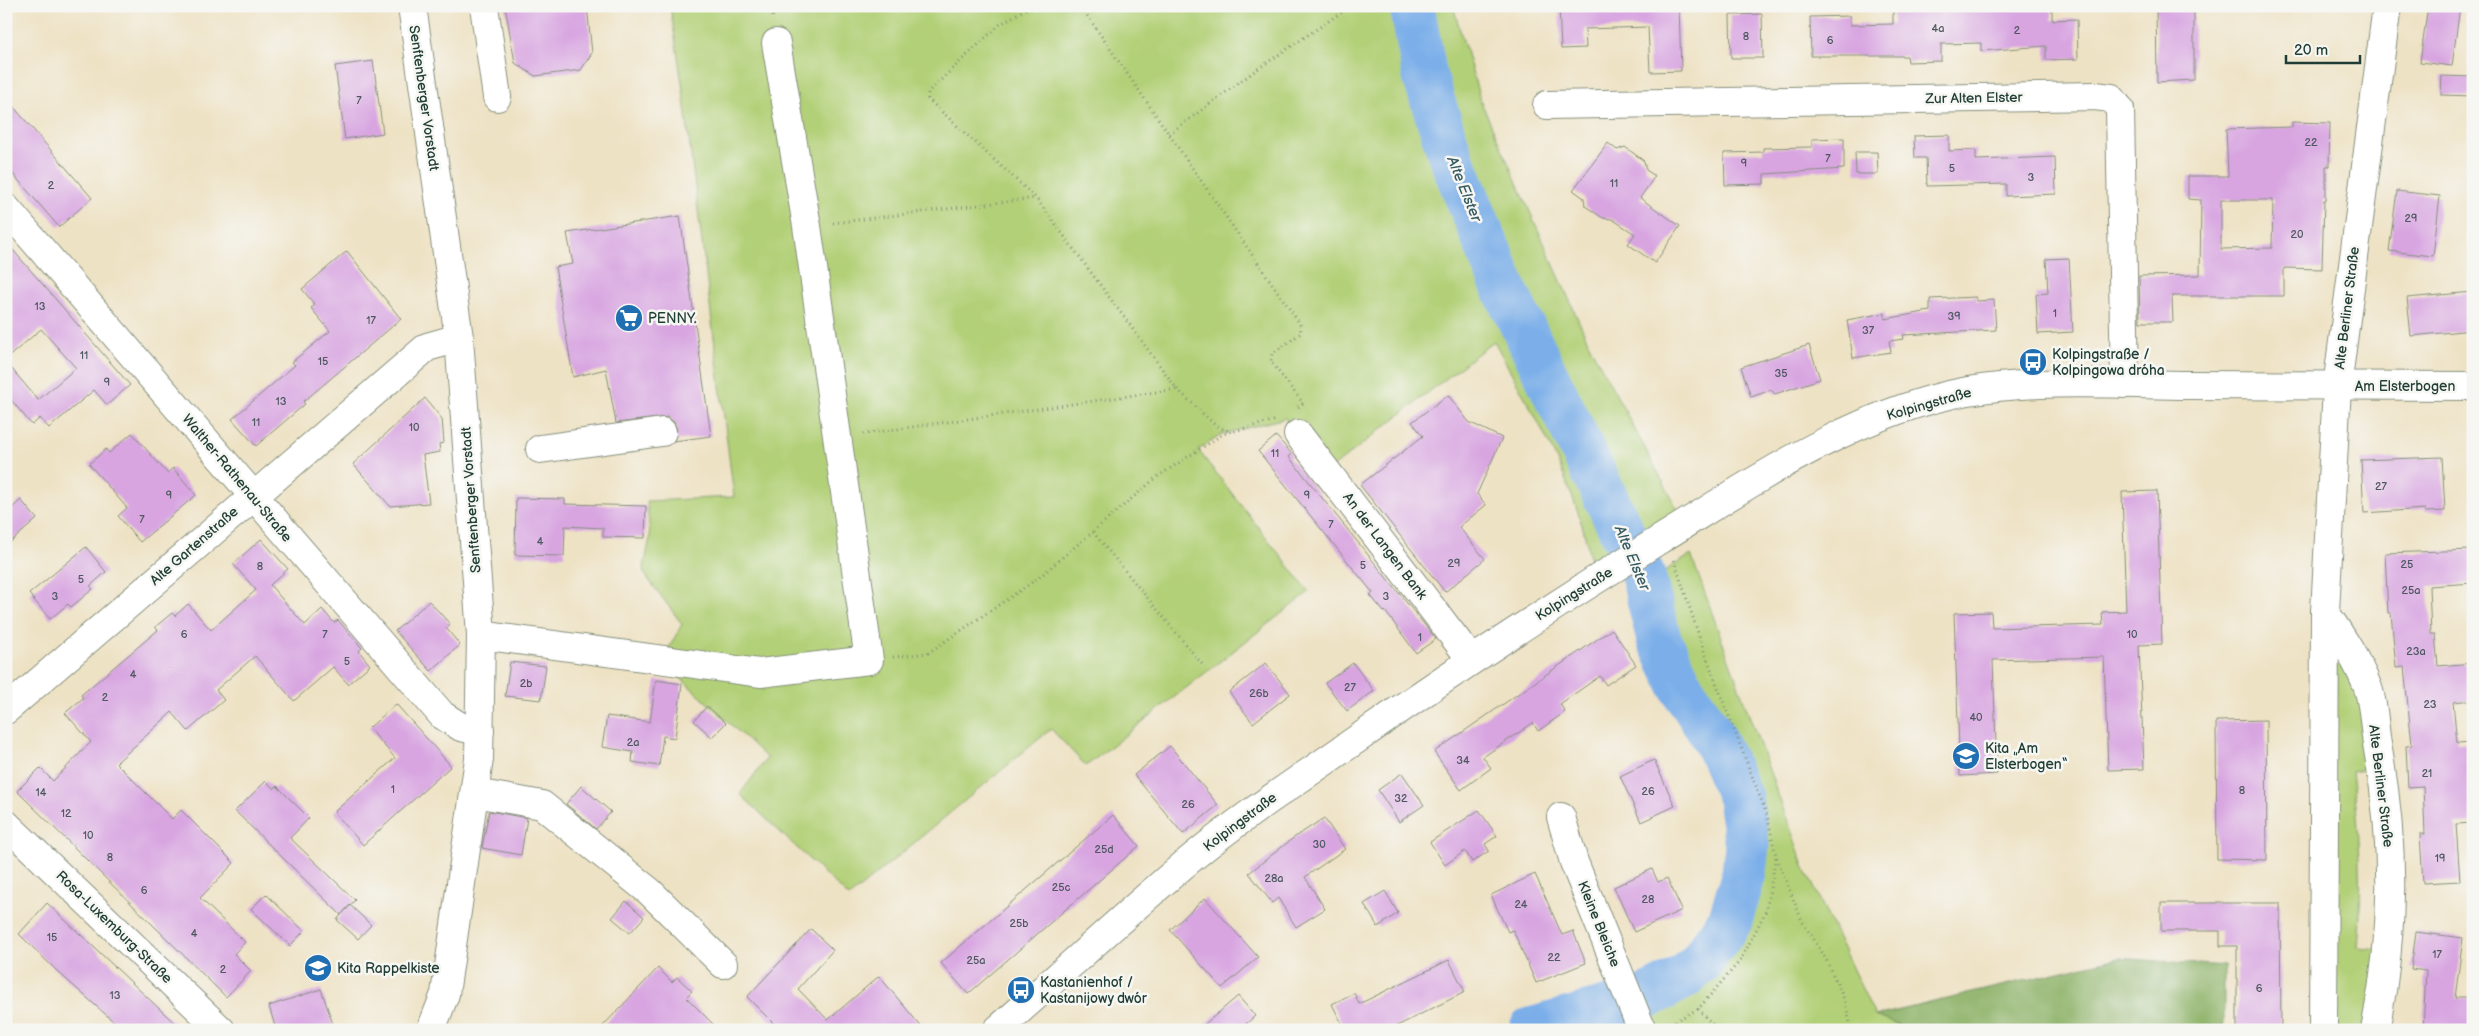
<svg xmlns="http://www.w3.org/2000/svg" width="2479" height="1036" viewBox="0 0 2479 1036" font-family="'Balsamiq Sans',sans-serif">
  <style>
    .green { fill: #b2d077; stroke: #688656 }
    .forest { fill: #8db268; stroke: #56784e }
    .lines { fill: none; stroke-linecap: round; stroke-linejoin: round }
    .river { stroke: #7cafe9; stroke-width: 45 }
    .building { fill: #d8a5e1; fill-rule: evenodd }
    .minor-casing { stroke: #86907c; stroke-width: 30 }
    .path { stroke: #86907c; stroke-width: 3; stroke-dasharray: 1 4; stroke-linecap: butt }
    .minor { stroke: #fff; stroke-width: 28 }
    .labels { text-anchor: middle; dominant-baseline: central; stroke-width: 5; stroke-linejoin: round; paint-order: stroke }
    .number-label { font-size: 11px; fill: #4d575f }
    .street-label { font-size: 14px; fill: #1f3d34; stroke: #f6f6f2 }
    .poi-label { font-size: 14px; fill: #1f3d34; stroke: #f6f6f2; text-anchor: start }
    .water-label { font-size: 15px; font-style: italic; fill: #365a61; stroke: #f6f6f2 }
  </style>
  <rect width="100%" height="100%" fill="#f6f6f2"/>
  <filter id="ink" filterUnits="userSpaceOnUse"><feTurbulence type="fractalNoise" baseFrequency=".02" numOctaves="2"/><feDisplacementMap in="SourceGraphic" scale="10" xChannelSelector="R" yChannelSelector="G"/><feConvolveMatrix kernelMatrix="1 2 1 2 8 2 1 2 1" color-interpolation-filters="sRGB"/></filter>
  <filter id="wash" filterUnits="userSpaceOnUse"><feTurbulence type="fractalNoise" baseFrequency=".0096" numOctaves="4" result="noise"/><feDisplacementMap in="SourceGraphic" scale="20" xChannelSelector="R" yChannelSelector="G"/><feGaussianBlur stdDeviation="1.12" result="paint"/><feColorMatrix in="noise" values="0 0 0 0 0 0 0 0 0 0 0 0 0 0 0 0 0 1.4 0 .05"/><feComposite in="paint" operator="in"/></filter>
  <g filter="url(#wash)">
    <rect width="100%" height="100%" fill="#eee2c4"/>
    <g class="green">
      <path d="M670 6H1453L1481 102 1590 346 1685 523 1594 579C1581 490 1536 419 1494 341L1328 471 1285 418 1223 434 1198 450 1309 592 1086 766 1051 729 849 897 740 794 767 758 662 661 682 624 643 572 650 538 647 501 734 497 682 83Z"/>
      <path d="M1691 555 1804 866 1875 1016 1914 1030H1642L1638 1019 1645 998 1682 978 1699 964 1730 921 1744 873 1747 845 1740 798 1710 731 1683 690 1649 580Z"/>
      <path d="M2327 619 2346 644 2381 767 2352 772C2360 830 2363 889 2358 947L2387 950 2374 1030H2324Z"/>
    </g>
    <path class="forest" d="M2118 958 2224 966V1030H1914L1875 1016Z"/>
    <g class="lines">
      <path class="river" d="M1412 6 1425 77 1450 155 1504 288 1643 575 1659 639 1683 690 1710 731 1725 762 1740 798 1747 845 1744 873 1730 921 1699 964 1682 978 1645 998 1531 1030"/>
    </g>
    <g id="blocks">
      <g class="building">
        <path d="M505 6H587L592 53 581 70 535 76 515 63Z"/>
        <path d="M1559 6H1679L1681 71 1650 72 1648 27 1585 29 1586 48 1561 49Z"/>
        <path d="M1893 6H2052V20L2077 19 2078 59 2046 60V46L1981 51V43L1941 44V61L1908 62 1907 56H1811L1810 17 1850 16V25L1893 24Z"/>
        <path d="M2156 6H2194V80L2157 82Z"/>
        <path d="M2428 6H2460L2452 66 2420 62Z"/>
        <path d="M1762 14 1763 58H1731L1730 15Z"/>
        <path d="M373 61 383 133 345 139 335 66Z"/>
        <path d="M2442 76 2473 77V96L2441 95Z"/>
        <path d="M6 98 92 198 59 227 6 166Z"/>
        <path d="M2292 122 2330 123 2329 166H2326V200H2324L2322 269 2284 268V296H2172L2173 322H2140L2139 276 2200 275 2201 200 2188 199V176H2228L2226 129 2292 127ZM2221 200H2273L2272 248 2221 249Z"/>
        <path d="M1949 135V151L1976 150V160L2055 157 2056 194 2006 196V184L1927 186 1926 158H1915L1914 136Z"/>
        <path d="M1844 138V169L1764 174V184L1725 185 1724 153 1763 152V148L1812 147V139Z"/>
        <path d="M1608 143 1617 150 1625 147 1644 161 1646 170 1655 176 1640 198 1680 226 1655 263 1628 244 1635 234 1612 219 1603 218 1585 206 1584 198 1573 190Z"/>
        <path d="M1855 152H1877L1878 174H1856Z"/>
        <path d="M2397 191 2440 196 2433 256 2389 251Z"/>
        <path d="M680 216 711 436 674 441 677 429 674 422 667 417 616 423 606 369 573 377 555 267 573 264 567 233Z"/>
        <path d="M6 242 130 385 107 405 94 390 49 428 40 418 32 425 6 394V362L38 400 76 368 41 329 6 359Z"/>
        <path d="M347 251 401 319 303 402 305 404 256 446 232 419 295 365 292 362 330 331 311 308 315 305 302 289Z"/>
        <path d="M2069 258 2073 332 2038 334 2036 294 2048 293 2046 259Z"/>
        <path d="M2473 292V330L2411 336 2407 298Z"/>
        <path d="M1976 297V301L1994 300 1996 330 1903 335 1904 339 1889 341 1891 352 1853 358 1847 320 1885 313V319L1930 311V299Z"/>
        <path d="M1809 345 1820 379 1775 394 1771 390 1751 397 1741 367Z"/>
        <path d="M1448 395 1469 422 1502 438 1477 494 1486 505 1459 527 1485 559 1445 592 1360 485 1423 436 1412 422Z"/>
        <path d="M425 398 442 419 444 443 439 444 440 452 423 455 429 503 390 506 353 464Z"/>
        <path d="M132 433 167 473 173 468 196 495 140 542 118 516 127 508 89 464 106 449 109 453Z"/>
        <path d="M1276 436 1292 454 1289 457 1436 639 1416 653 1385 611 1384 612 1370 595 1373 593 1258 451Z"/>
        <path d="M2442 457 2445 511 2425 512V509L2364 513 2361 460Z"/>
        <path d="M2157 491 2162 644 2139 645 2144 769 2108 770 2104 657 1993 660 1997 774 1960 776 1954 613 1991 612 1992 628 2103 625 2102 612 2126 611 2122 492Z"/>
        <path d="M516 498 565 499V504L646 506 645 538 603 537V528L565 526 564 556 515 555Z"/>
        <path d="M21 500 37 519 6 546V513Z"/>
        <path d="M261 539 288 569 270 585 288 606 305 625 322 609 334 623 338 620 362 648 359 651 370 665 348 684 333 667 294 701 255 656 216 690 224 700 188 731 172 712 116 763 172 819 181 810 234 863 200 898 245 942 234 954 251 971 226 997 17 791 40 768 53 781 91 742 65 713 83 698 81 695 158 630 155 627 172 613 175 616 188 604 211 630 256 590 233 564Z"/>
        <path d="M86 547 106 572 90 586 93 589 71 607 68 604 50 619 29 594Z"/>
        <path d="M2473 550V583L2429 586 2431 634H2435L2438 666 2473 663V700L2453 702 2457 743 2473 742V823L2456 824 2460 881 2423 883 2420 834H2425L2423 786 2408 787 2406 746 2412 745 2404 667 2396 668 2391 613H2388L2385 553Z"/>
        <path d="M429 601 450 624 446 628 460 645 431 671 395 631Z"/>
        <path d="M1612 629 1636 665 1606 685 1600 676 1560 704 1565 712 1538 731 1533 723 1483 757 1491 768 1461 790 1434 752Z"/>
        <path d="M510 662 546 666 541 700 505 696Z"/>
        <path d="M1266 663 1290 694 1253 723 1229 692Z"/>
        <path d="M1353 663 1374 691 1347 711 1325 683Z"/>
        <path d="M656 680 682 684 675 738 663 736 659 766 632 762 633 752 602 747 607 716 650 722Z"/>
        <path d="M396 704 451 766 363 845 334 812 395 758 369 728Z"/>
        <path d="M707 706 726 723 712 737 694 721Z"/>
        <path d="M2266 720 2267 860 2217 859 2216 721Z"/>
        <path d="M1170 746 1218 805 1183 834 1134 775Z"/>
        <path d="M1654 760 1675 806 1641 822 1620 776Z"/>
        <path d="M1402 773 1424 805 1399 822 1378 790Z"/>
        <path d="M266 781 274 789 277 786 309 818 290 838 355 900 341 915 350 905 371 925 358 939 337 920 341 915 235 811Z"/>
        <path d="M581 786 611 812 596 829 566 804Z"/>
        <path d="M1479 810 1497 836 1485 844 1489 851 1472 862 1465 851 1445 865 1430 842Z"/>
        <path d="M489 811 527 818 521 855 482 848Z"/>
        <path d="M1113 815 1139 846 968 994 941 963Z"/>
        <path d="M1324 818 1345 849 1305 877 1325 909 1296 927 1278 898 1272 903 1249 873 1292 839Z"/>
        <path d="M1652 869 1658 882 1667 878 1682 910 1634 932 1614 887Z"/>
        <path d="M1535 874 1562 935 1573 931 1586 963 1536 983 1513 930 1508 932 1491 895Z"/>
        <path d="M1385 891 1398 913 1378 927 1364 904Z"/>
        <path d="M266 894 304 931 290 946 251 909Z"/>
        <path d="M1205 898 1258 957 1222 988 1170 930Z"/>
        <path d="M626 901 644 917 630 933 612 918Z"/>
        <path d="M47 903 149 999 182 1030H123L57 971 19 934Z"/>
        <path d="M2161 903H2280L2281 1030H2237V946H2220V931H2161Z"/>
        <path d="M811 929 833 950 798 989 828 1020 879 976 924 1030H780L747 997Z"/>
        <path d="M2416 932 2463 938 2455 998H2473V1030H2423L2426 971 2411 969Z"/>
        <path d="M1449 960 1465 992 1389 1030H1345L1332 1004 1354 993 1359 1004Z"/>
        <path d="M658 968 672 982 677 977 692 991 686 997 719 1030H599Z"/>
        <path d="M321 989 335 1030H276L269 1006Z"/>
        <path d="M1238 996 1255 1016 1239 1030H1198Z"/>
      </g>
    </g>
  </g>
  <g filter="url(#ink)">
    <use href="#blocks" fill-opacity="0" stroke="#86907c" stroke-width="1"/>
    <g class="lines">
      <defs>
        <g id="minor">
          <path d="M412 6 459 338 481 635 479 759 445 994 431 1030"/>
          <path d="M484 6 497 97"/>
          <path d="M1547 105 2095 96 2111 98 2120 109 2125 384"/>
          <path d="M6 208 442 715 461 727 480 731"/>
          <path d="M1298 434 1471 659"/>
          <path d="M540 449 662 432"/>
          <path d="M2325 612C2342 637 2357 660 2368 688 2374 705 2374 726 2377 744 2395 843 2395 931 2375 1030"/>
          <path d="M481 635 760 673 869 660 807 226 776 43"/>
          <path d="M6 710 427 347 459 338"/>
          <path d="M475 793 542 805 650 892 723 964"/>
          <path d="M1561 817 1574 862 1642 1030"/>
          <path d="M6 824 221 1030"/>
          <path d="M997 1030C1063 973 1126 913 1193 857 1243 816 1297 781 1350 744 1451 673 1554 605 1659 540 1755 481 1854 412 1968 391 2038 379 2116 384 2187 385 2282 386 2377 386 2473 386"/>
          <path d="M2323 1030 2325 612 2337 387 2387 6"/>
        </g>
      </defs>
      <use href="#minor" class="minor-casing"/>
      <g class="path">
        <path d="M771 6 773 18"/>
        <path d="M1030 6 999 25 928 92V99L1036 198 1177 389 1215 425 1230 432"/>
        <path d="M1076 6 1084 11 1300 324 1301 333 1272 354 1271 362 1303 403 1297 408"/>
        <path d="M1169 134 1256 70 1351 6"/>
        <path d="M833 223 1035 198"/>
        <path d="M863 434 1177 389"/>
        <path d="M1093 532 1202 664"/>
        <path d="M1674 560 1704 651 1767 815 1776 856 1802 921 1825 957 1844 999 1852 1030"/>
        <path d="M893 657 928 653 1037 579 1157 477 1223 434 1277 420"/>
        <path d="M1698 1009 1718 1030"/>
        <path d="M1666 1026 1698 1009 1740 961 1766 911 1776 857"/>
      </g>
      <use href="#minor" class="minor"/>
    </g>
  </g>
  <defs>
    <symbol id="supermarket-disc" viewBox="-11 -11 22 22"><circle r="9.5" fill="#1f6fb2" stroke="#f6f6f2"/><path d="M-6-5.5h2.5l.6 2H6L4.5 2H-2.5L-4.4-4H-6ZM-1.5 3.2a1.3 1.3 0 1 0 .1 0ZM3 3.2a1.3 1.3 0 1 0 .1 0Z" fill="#fff"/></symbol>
    <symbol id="bus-disc" viewBox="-11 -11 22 22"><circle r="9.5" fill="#1f6fb2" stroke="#f6f6f2"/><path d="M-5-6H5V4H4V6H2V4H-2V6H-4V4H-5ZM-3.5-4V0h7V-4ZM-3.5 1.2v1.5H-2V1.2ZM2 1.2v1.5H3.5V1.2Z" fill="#fff"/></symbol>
    <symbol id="school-disc" viewBox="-11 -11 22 22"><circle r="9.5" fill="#1f6fb2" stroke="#f6f6f2"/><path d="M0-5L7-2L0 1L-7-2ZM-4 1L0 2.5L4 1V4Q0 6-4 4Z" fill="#fff"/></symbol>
  </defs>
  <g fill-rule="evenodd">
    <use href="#supermarket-disc" x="613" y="302" width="32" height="32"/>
    <use href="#bus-disc" x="2017" y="346" width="32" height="32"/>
    <use href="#school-disc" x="1950" y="740" width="32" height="32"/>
    <use href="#school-disc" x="302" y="952" width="32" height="32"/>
    <use href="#bus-disc" x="1005" y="974" width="32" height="32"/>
  </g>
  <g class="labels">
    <g class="number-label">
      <text x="1938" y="28">4a</text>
      <text x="2017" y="30">2</text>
      <text x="1746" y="36">8</text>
      <text x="1830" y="40">6</text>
      <text x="359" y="100">7</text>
      <text x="2311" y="142">22</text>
      <text x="1828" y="158">7</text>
      <text x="1744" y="163">9</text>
      <text x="1952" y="168">5</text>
      <text x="2031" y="177">3</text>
      <text x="1614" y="183">11</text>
      <text x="51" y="185">2</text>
      <text x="2411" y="218">29</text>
      <text x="2297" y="234">20</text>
      <text x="40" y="306">13</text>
      <text x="2055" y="313">1</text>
      <text x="1954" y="316">39</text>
      <text x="371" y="320">17</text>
      <text x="1868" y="330">37</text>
      <text x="84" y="355">11</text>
      <text x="323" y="361">15</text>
      <text x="1781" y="373">35</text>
      <text x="107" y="382">9</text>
      <text x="281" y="401">13</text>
      <text x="256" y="422">11</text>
      <text x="414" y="427">10</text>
      <text x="1275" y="453">11</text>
      <text x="2381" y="486">27</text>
      <text x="169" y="495">9</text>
      <text x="1307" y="495">9</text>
      <text x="142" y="519">7</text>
      <text x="1331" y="524">7</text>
      <text x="540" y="541">4</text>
      <text x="1454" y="563">29</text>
      <text x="2407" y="564">25</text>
      <text x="1363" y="565">5</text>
      <text x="260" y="566">8</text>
      <text x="81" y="579">5</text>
      <text x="2411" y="590">25a</text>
      <text x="55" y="596">3</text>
      <text x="1386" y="596">3</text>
      <text x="184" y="634">6</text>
      <text x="325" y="634">7</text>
      <text x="2132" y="634">10</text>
      <text x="1420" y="637">1</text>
      <text x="2416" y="651">23a</text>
      <text x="347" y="661">5</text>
      <text x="133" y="674">4</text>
      <text x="526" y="683">2b</text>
      <text x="1350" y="687">27</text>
      <text x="1259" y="693">26b</text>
      <text x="105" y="697">2</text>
      <text x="2430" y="704">23</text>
      <text x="1976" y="717">40</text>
      <text x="633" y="742">2a</text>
      <text x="1463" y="760">34</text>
      <text x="2427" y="773">21</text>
      <text x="393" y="789">1</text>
      <text x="2242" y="790">8</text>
      <text x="1648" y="791">26</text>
      <text x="41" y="792">14</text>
      <text x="1401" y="798">32</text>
      <text x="1188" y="804">26</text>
      <text x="66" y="813">12</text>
      <text x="88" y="835">10</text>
      <text x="1319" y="844">30</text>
      <text x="1104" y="849">25d</text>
      <text x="110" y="857">8</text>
      <text x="2440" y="858">19</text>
      <text x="1274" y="878">28a</text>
      <text x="1061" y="887">25c</text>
      <text x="144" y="890">6</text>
      <text x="1648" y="899">28</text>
      <text x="1521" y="904">24</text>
      <text x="1019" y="923">25b</text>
      <text x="194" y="933">4</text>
      <text x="52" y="937">15</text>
      <text x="2437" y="954">17</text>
      <text x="1554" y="957">22</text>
      <text x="976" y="960">25a</text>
      <text x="223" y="969">2</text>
      <text x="2259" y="988">6</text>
      <text x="115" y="995">13</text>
    </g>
    <g class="street-label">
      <text transform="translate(424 98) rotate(82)">Senftenberger Vorstadt</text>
      <text transform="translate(1974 98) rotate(-1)">Zur Alten Elster</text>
      <text transform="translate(2347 308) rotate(-83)">Alte Berliner Straße</text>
      <text x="2405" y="386">Am Elsterbogen</text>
      <text transform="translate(1929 404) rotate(-16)">Kolpingstraße</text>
      <text transform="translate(237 478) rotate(50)">Walther-Rathenau-Straße</text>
      <text transform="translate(471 500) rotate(-94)">Senftenberger Vorstadt</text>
      <text transform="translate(194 546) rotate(-41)">Alte Gartenstraße</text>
      <text transform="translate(1385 546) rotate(53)">An der Langen Bank</text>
      <text transform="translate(1574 594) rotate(-32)">Kolpingstraße</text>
      <text transform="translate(2381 786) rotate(83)">Alte Berliner Straße</text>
      <text transform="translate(1240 822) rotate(-37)">Kolpingstraße</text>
      <text transform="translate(1599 924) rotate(68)">Kleine Bleiche</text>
      <text transform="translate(114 927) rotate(44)">Rosa-Luxemburg-Straße</text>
    </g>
    <g class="poi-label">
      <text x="648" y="318">PENNY.</text>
      <text x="2052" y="354">Kolpingstraße /<tspan x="2052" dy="16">Kolpingowa dróha</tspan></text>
      <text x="1985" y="748">Kita „Am<tspan x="1985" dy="16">Elsterbogen“</tspan></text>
      <text x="337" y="968">Kita Rappelkiste</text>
      <text x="1040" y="982">Kastanienhof /<tspan x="1040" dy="16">Kastanijowy dwór</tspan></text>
    </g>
    <g class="water-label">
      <text transform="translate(1464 189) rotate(68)">Alte Elster</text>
      <text transform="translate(1632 558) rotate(67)">Alte Elster</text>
    </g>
  </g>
  <rect width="2479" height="1036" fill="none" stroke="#f6f6f2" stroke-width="25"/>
  <path d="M2286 55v8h74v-8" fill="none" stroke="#1f3d34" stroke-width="2.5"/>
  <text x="2294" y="55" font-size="15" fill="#1f3d34" stroke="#f6f6f2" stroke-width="4" paint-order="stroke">20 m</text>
</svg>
